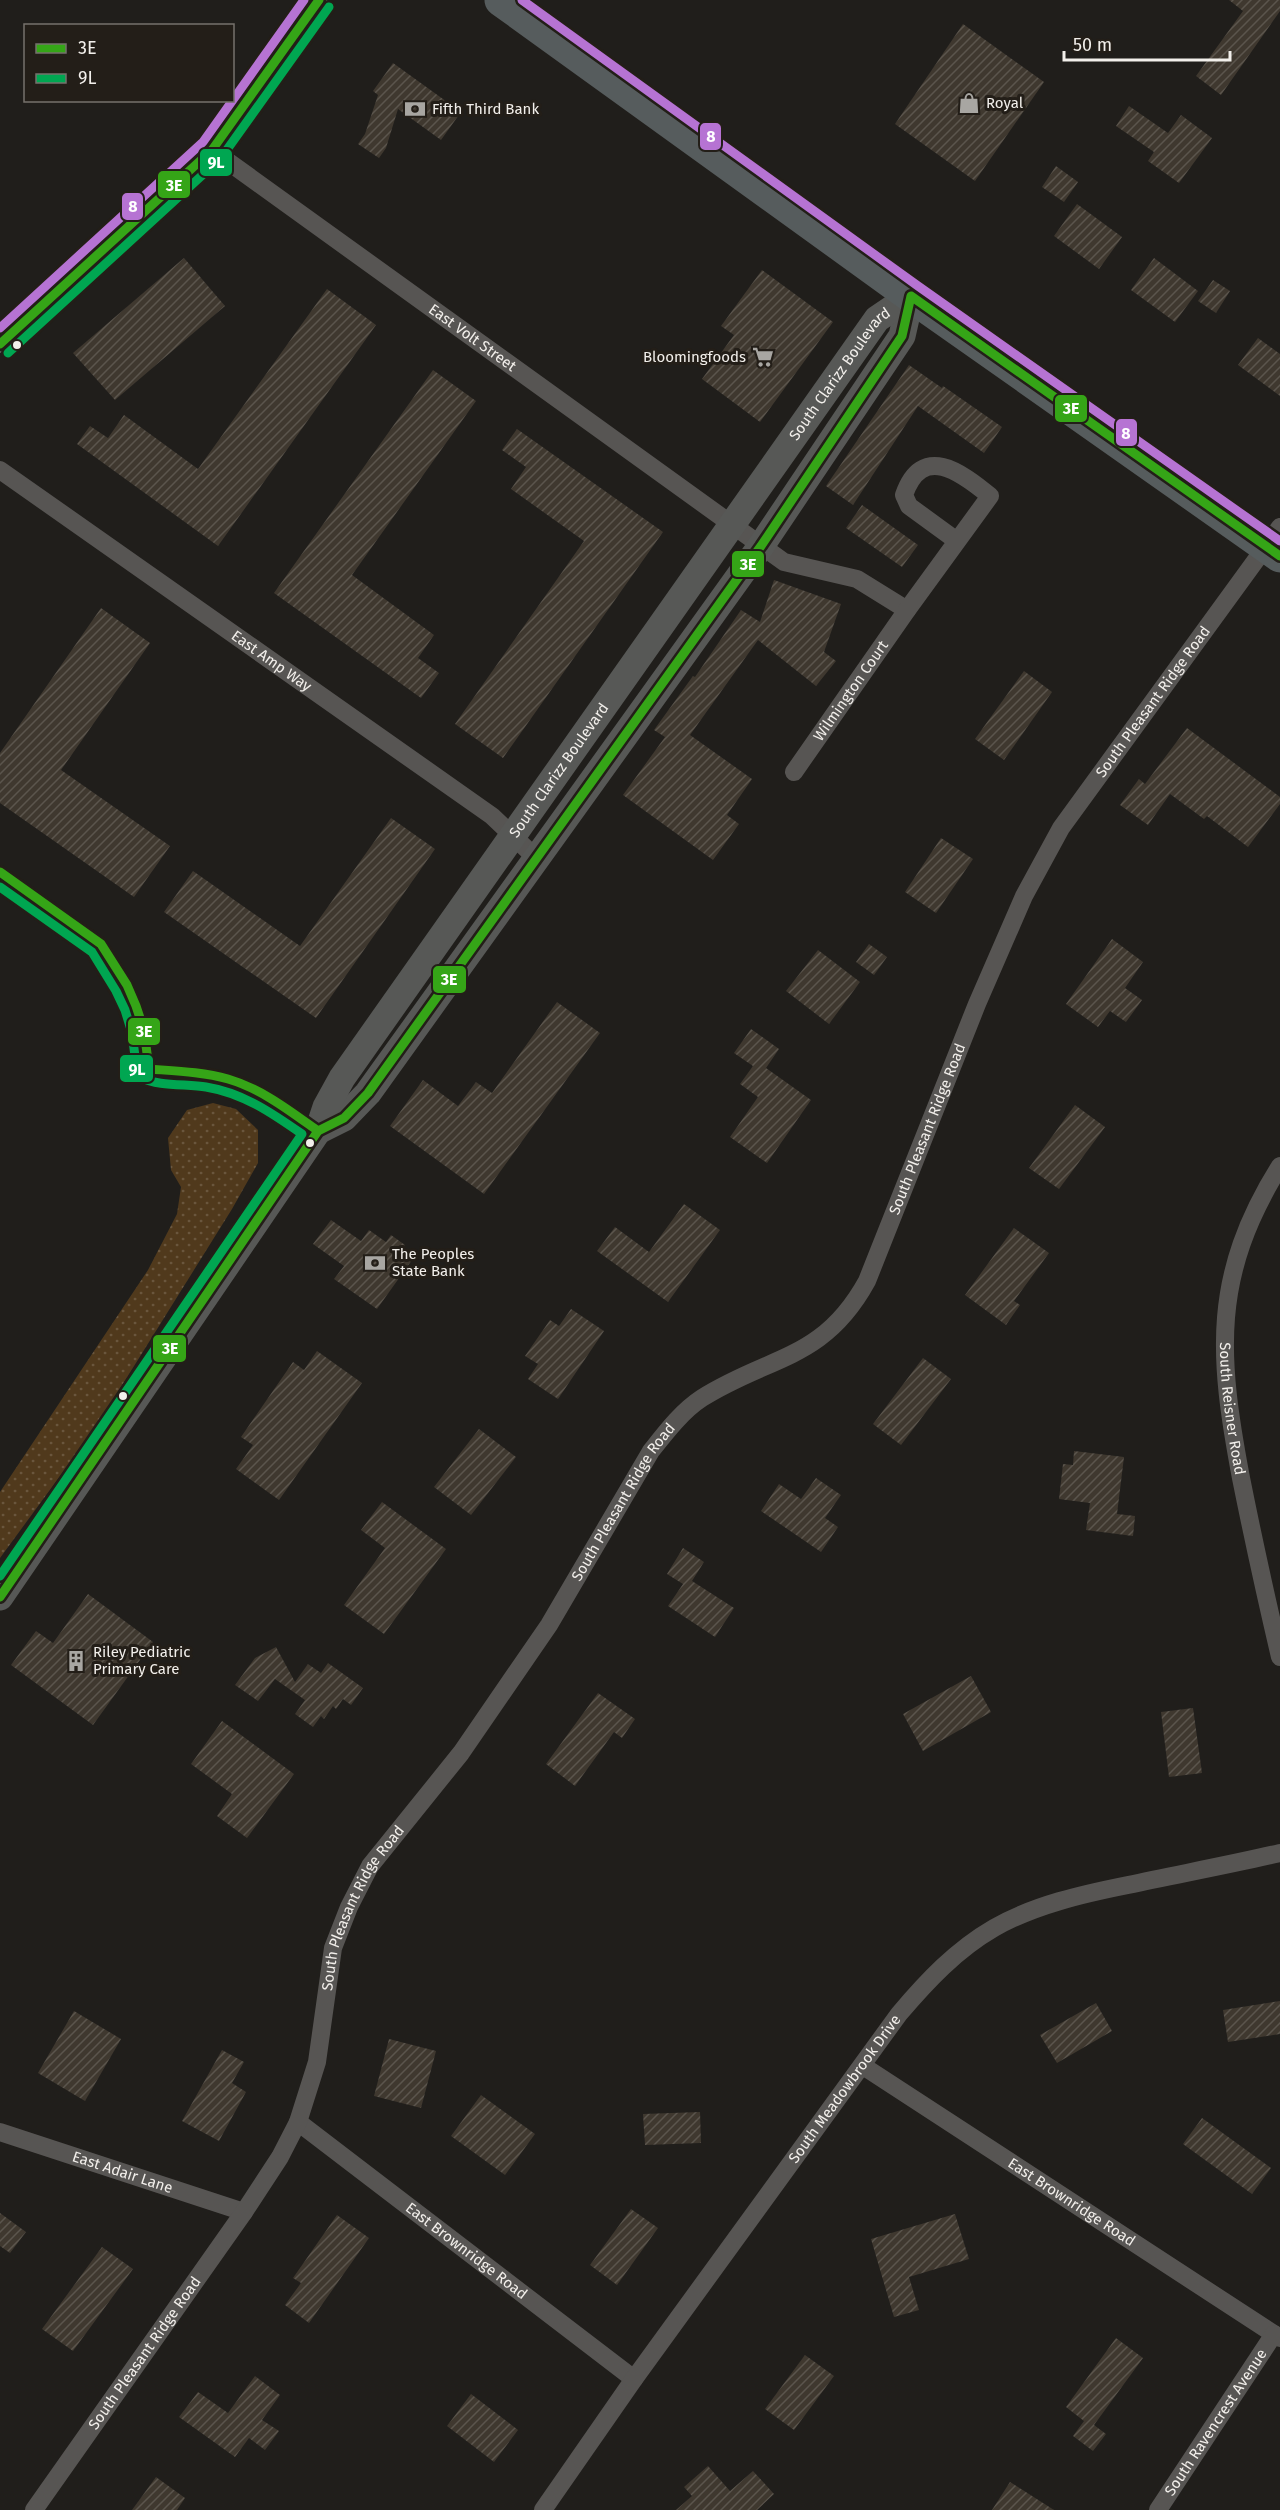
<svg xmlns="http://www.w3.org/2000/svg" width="1280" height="2510" viewBox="0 0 1280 2510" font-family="'Fira Sans',sans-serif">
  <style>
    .green { fill: url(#green-dots) }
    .building { fill: url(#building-hatch) }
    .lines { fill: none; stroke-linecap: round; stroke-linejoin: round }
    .street { stroke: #575553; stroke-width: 18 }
    .secondary { stroke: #575856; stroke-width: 27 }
    .highway { stroke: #565c5d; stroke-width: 33 }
    .bus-1-casing { stroke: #231e18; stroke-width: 14 }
    .bus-2-casing { stroke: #231e18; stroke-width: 14 }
    .bus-3-casing { stroke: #231e18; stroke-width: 14 }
    .bus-1 { stroke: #35a517; stroke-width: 9 }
    .bus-2 { stroke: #00a651; stroke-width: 9 }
    .bus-3 { stroke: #b673d3; stroke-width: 9 }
    .bus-dot { fill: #f2efeb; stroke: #231e18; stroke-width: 2 }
    .labels { text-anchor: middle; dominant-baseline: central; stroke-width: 6; stroke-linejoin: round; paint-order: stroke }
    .poi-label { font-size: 15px; fill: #f2efeb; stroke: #231e18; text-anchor: start }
    .street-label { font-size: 15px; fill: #f2efeb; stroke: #231e18 }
    .line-badge { stroke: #231e18; stroke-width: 2 }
    .badge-label { font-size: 16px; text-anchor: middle; font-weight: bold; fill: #fff }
  </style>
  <defs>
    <pattern id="green-dots" width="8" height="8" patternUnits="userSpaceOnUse" patternTransform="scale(1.5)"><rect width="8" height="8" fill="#50391c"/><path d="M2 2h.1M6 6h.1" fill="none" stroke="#6a563d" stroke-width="1.8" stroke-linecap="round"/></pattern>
    <pattern id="building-hatch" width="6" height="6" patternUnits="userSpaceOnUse" patternTransform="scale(1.5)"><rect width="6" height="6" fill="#3f382f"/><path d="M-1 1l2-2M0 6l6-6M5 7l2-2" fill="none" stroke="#5b554d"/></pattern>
  </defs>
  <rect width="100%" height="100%" fill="#201e1b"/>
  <path class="green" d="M213 1103 236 1109 258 1130V1163L232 1209 96 1427 0 1558V1492L148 1270 177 1214 181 1187 171 1170 168 1138 187 1110Z"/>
  <g class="building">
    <path d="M1229 0H1280V11L1221 95 1196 76 1243 11Z"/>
    <path d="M963 24 1044 82 975 181 895 124Z"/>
    <path d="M393 63 461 112 441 140 398 109 386 148 379 158 358 144 365 134 378 95 373 91Z"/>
    <path d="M1129 106 1168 133 1181 115 1212 138 1179 183 1148 161 1154 152 1116 126Z"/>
    <path d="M1056 166 1078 182 1064 202 1042 187Z"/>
    <path d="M1077 204 1122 237 1099 269 1054 236Z"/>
    <path d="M184 258 225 306 115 400 73 353Z"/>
    <path d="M1154 258 1198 291 1175 322 1131 290Z"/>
    <path d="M762 270 833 322 760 422 702 379 734 335 721 326Z"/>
    <path d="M1213 280 1230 291 1216 313 1198 301Z"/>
    <path d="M327 289 376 325 218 546 77 444 90 426 108 438 124 415 198 469Z"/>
    <path d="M1258 338 1280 354V396L1238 365Z"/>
    <path d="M909 365 942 388 943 386 1002 427 984 453 918 406 853 505 826 486Z"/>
    <path d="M433 370 476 401 352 575 434 635 418 658 439 673 421 698 274 593Z"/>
    <path d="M517 429 663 532 503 758 455 724 584 541 511 489 526 467 502 450Z"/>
    <path d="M862 505 918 545 902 567 846 528Z"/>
    <path d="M774 580 841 604 824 652 836 661 816 686 758 640 690 735 752 779 727 815 739 824 713 860 623 795 665 737 654 730 693 676 695 677 741 610 760 622Z"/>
    <path d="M101 608 150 643 61 770 170 846 134 897 0 803V753Z"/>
    <path d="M1024 671 1052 692 1004 760 975 739Z"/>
    <path d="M1187 728 1280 797V804L1248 847 1207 816 1204 819 1170 794 1148 825 1120 805 1139 779 1145 784Z"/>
    <path d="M391 818 435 849 316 1018 164 912 193 871 300 946Z"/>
    <path d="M941 838 973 859 936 913 905 892Z"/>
    <path d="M1112 939 1143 962 1125 988 1142 1000 1126 1022 1110 1011 1098 1027 1066 1004Z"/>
    <path d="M869 944 887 957 874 975 856 962Z"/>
    <path d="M818 950 860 982 829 1024 786 991Z"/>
    <path d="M557 1002 600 1033 484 1194 390 1126 423 1080 458 1106 476 1082 492 1093Z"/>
    <path d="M751 1029 779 1049 766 1068 811 1100 767 1163 730 1137 758 1097 740 1084 753 1066 734 1053Z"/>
    <path d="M1075 1105 1105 1127 1059 1189 1029 1168Z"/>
    <path d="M684 1204 720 1230 668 1302 597 1251 615 1227 649 1252Z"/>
    <path d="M331 1220 361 1241 369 1230 386 1242 391 1235 405 1245 400 1252 412 1260 377 1309 334 1279 344 1266 313 1244Z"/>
    <path d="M1014 1228 1049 1253 1014 1301 1020 1305 1006 1325 965 1295Z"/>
    <path d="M571 1309 604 1331 558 1399 528 1379 538 1364 525 1356 550 1320 559 1326Z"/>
    <path d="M317 1351 362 1383 279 1500 236 1469 253 1445 241 1437 293 1362 304 1370Z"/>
    <path d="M923 1358 951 1379 901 1445 873 1424Z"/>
    <path d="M479 1429 516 1457 471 1515 434 1487Z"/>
    <path d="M1074 1451 1124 1457 1117 1514 1135 1516 1133 1536 1086 1530 1090 1503 1059 1499 1063 1464 1073 1465Z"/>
    <path d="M816 1478 841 1495 825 1518 838 1527 821 1552 761 1511 779 1484 801 1499Z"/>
    <path d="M382 1502 446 1549 384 1634 344 1605 385 1548 361 1530Z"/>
    <path d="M683 1548 704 1562 692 1581 734 1608 715 1637 668 1606 683 1584 667 1574Z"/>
    <path d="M88 1594 153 1642 93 1725 11 1665 36 1631 53 1643Z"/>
    <path d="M276 1647 295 1682 308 1664 321 1673 328 1663 363 1688 351 1705 343 1699 336 1709 333 1706 324 1719 321 1716 313 1727 295 1714 305 1700 275 1679 258 1701 235 1685 255 1658Z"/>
    <path d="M971 1676 991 1712 923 1751 903 1714Z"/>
    <path d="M598 1693 635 1719 622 1738 614 1732 575 1786 546 1764Z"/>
    <path d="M1193 1708 1202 1773 1169 1777 1161 1712Z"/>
    <path d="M222 1721 294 1774 247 1838 217 1816 232 1794 191 1764Z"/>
    <path d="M1280 2001V2034L1228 2042 1223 2010Z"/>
    <path d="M1096 2003 1112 2031 1057 2063 1040 2035Z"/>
    <path d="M74 2011 121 2039 85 2101 38 2073Z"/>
    <path d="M389 2039 436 2051 421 2108 374 2096Z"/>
    <path d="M222 2050 244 2062 232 2083 246 2092 219 2141 182 2121Z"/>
    <path d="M481 2095 535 2134 505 2175 451 2136Z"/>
    <path d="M700 2112 701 2143 645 2145 643 2114Z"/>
    <path d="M1202 2118 1271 2168 1252 2194 1183 2144Z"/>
    <path d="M631 2209 658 2228 617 2285 590 2265Z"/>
    <path d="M0 2213 26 2232 10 2253 0 2246Z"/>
    <path d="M955 2214 969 2259 909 2277 919 2310 894 2317 871 2239Z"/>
    <path d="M337 2215 369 2238 309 2323 285 2305 301 2283 293 2278Z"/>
    <path d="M102 2247 133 2269 73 2351 42 2329Z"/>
    <path d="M1116 2338 1143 2358 1094 2425 1106 2434 1093 2451 1073 2436 1084 2421 1066 2407Z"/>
    <path d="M805 2355 834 2376 794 2430 765 2409Z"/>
    <path d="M255 2376 280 2395 262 2420 279 2431 265 2450 249 2438 235 2457 179 2417 198 2392 228 2413Z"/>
    <path d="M471 2394 518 2430 494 2462 447 2426Z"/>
    <path d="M708 2466 730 2491 753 2471 774 2494 757 2510H676L692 2496 684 2487Z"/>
    <path d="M156 2477 185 2498 177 2510H132Z"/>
    <path d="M1010 2482 1054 2510H992Z"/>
  </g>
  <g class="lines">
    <g class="street">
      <path id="s1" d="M212 150 784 562 857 579 907 610"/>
      <path d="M0 344 212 150 319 0"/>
      <path id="s2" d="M0 470 492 816 536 858"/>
      <path id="s3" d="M794 772 907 610 990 496C961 472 922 443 904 495L909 506 957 541"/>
      <path id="s4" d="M1280 1166C1211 1276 1218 1356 1241 1478 1253 1538 1266 1597 1280 1657"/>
      <path id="s5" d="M863 2066 1280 2338"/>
      <path id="s6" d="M298 2122 634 2379"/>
      <path id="s7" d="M0 2132 244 2212"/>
      <path id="s8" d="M34 2510 244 2212 280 2157 298 2122 317 2062 333 1948 349 1907 370 1866 461 1753 549 1625 651 1451C666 1432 682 1411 702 1398 770 1355 823 1361 867 1281L977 1004 1024 896 1061 828 1280 527"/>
      <path id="s9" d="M543 2510 634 2379 899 2014C927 1981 956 1950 994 1928 1034 1905 1083 1894 1128 1885 1179 1874 1229 1865 1280 1853"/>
      <path id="s10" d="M1158 2510 1274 2334"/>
    </g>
    <g class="secondary">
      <path d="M318 1131 344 1118 368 1093 761 546 902 336 911 296"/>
      <path id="s11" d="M0 1597 318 1131 326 1107 342 1078 877 319 911 296"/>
    </g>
    <path class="highway" d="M501 0 911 296 1280 556"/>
    <defs>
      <g id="bus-1">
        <path d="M0 344 212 150 319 0"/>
        <path d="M0 872 101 944 127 985 136 1006 144 1030 149 1069C175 1071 203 1072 228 1079 262 1089 290 1111 318 1131"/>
        <path d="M0 1597 318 1131 344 1118 368 1093 761 546 902 336 911 296 1280 556"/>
      </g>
      <g id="bus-2">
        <path d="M8 353 221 158 329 7"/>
        <path d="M0 887 92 952 116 991 125 1010 132 1033 137 1072 142 1078C157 1086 188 1084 206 1087 243 1093 272 1113 302 1134L0 1576"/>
      </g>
      <g id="bus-3">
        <path d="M522 0 918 286 1280 541"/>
        <path d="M0 328 203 142 304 0"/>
      </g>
    </defs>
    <use href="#bus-1" class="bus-1-casing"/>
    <use href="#bus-2" class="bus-2-casing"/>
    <use href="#bus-3" class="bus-3-casing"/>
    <use href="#bus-1" class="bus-1"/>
    <use href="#bus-2" class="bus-2"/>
    <use href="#bus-3" class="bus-3"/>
  </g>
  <defs>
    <symbol id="shop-bare" viewBox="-9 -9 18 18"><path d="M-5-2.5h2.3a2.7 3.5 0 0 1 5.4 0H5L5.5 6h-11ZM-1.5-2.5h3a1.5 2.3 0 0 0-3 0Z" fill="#a8a6a2" stroke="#231e18" stroke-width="2.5" paint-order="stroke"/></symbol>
    <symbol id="bank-bare" viewBox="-9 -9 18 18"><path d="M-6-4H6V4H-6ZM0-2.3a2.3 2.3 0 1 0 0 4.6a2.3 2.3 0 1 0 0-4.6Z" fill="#a8a6a2" stroke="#231e18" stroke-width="2.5" paint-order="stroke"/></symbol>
    <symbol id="supermarket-bare" viewBox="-9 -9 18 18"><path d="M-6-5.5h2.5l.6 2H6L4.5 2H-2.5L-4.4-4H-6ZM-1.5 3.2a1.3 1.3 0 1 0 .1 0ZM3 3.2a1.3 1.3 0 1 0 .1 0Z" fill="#a8a6a2" stroke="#231e18" stroke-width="2.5" paint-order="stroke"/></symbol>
    <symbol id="building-bare" viewBox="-9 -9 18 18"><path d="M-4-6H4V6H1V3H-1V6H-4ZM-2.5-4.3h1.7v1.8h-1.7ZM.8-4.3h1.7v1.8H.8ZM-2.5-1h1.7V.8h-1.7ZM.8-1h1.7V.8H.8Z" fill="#a8a6a2" stroke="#231e18" stroke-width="2.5" paint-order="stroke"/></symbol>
  </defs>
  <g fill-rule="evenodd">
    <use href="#shop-bare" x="954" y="88" width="30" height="30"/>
    <use href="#bank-bare" x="400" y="94" width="30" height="30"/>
    <use href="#supermarket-bare" x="748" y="342" width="30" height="30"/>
    <use href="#bank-bare" x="360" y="1248" width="30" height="30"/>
    <use href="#building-bare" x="61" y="1646" width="30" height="30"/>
  </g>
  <g class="bus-dot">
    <circle cx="17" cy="345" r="5"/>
    <circle cx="310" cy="1143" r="5"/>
    <circle cx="123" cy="1396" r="5"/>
  </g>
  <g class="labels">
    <g class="poi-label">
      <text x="986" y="103">Royal</text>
      <text x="432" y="109">Fifth Third Bank</text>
      <text x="746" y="357" text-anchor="end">Bloomingfoods</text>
      <text x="392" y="1254">The Peoples<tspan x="392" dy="17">State Bank</tspan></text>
      <text x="93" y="1652">Riley Pediatric<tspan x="93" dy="17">Primary Care</tspan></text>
    </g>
    <g class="street-label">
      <text stroke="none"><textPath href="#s1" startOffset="321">East Volt Street</textPath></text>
      <text stroke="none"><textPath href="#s11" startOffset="1485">South Clarizz Boulevard</textPath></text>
      <text stroke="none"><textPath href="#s2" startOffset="332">East Amp Way</textPath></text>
      <text stroke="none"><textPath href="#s3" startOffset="99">Wilmington Court</textPath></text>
      <text stroke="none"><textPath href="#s8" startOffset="2170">South Pleasant Ridge Road</textPath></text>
      <text stroke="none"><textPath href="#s11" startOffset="999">South Clarizz Boulevard</textPath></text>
      <text stroke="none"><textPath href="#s8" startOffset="1684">South Pleasant Ridge Road</textPath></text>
      <text stroke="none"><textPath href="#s4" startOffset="254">South Reisner Road</textPath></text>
      <text stroke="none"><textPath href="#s8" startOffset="1182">South Pleasant Ridge Road</textPath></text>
      <text stroke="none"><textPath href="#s8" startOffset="696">South Pleasant Ridge Road</textPath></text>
      <text stroke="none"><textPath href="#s9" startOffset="518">South Meadowbrook Drive</textPath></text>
      <text stroke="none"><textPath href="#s7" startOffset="129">East Adair Lane</textPath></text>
      <text stroke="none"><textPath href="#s5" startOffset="249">East Brownridge Road</textPath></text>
      <text stroke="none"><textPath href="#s6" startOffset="212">East Brownridge Road</textPath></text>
      <text stroke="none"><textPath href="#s8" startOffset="192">South Pleasant Ridge Road</textPath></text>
      <text stroke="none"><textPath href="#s10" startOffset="105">South Ravencrest Avenue</textPath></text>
    </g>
  </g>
  <g class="line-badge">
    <rect x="699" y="122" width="23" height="29" rx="6" fill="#b673d3"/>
    <rect x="199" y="148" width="34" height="29" rx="6" fill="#00a651"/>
    <rect x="157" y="170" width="34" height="29" rx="6" fill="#35a517"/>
    <rect x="121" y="192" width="23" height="29" rx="6" fill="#b673d3"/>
    <rect x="1054" y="394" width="34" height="29" rx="6" fill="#35a517"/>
    <rect x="1115" y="418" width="23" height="29" rx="6" fill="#b673d3"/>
    <rect x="731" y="550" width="34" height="28" rx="6" fill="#35a517"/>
    <rect x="432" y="965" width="35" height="29" rx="6" fill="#35a517"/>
    <rect x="127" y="1017" width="34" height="29" rx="6" fill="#35a517"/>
    <rect x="119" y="1054" width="35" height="29" rx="6" fill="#00a651"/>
    <rect x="152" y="1334" width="35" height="29" rx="6" fill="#35a517"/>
  </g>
  <g class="badge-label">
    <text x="711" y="142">8</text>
    <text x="216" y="168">9L</text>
    <text x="174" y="191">3E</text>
    <text x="133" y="212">8</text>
    <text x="1071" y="414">3E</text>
    <text x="1126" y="439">8</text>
    <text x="748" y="570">3E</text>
    <text x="449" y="985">3E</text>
    <text x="144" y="1037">3E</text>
    <text x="137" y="1075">9L</text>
    <text x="170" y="1354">3E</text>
  </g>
  <rect x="24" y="24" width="210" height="78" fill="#231e18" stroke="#76726c" stroke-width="1.5"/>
  <rect x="36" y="44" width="30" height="9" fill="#35a517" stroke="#76726c" stroke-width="1.5"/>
  <text x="78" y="54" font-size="18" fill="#f2efeb">3E</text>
  <rect x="36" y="74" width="30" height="9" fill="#00a651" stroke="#76726c" stroke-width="1.5"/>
  <text x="78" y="84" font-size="18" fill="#f2efeb">9L</text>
  <path d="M1064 51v9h166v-9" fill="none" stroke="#f2efeb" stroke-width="3"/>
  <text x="1073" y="51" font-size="18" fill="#f2efeb" stroke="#231e18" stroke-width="4.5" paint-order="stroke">50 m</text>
</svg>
